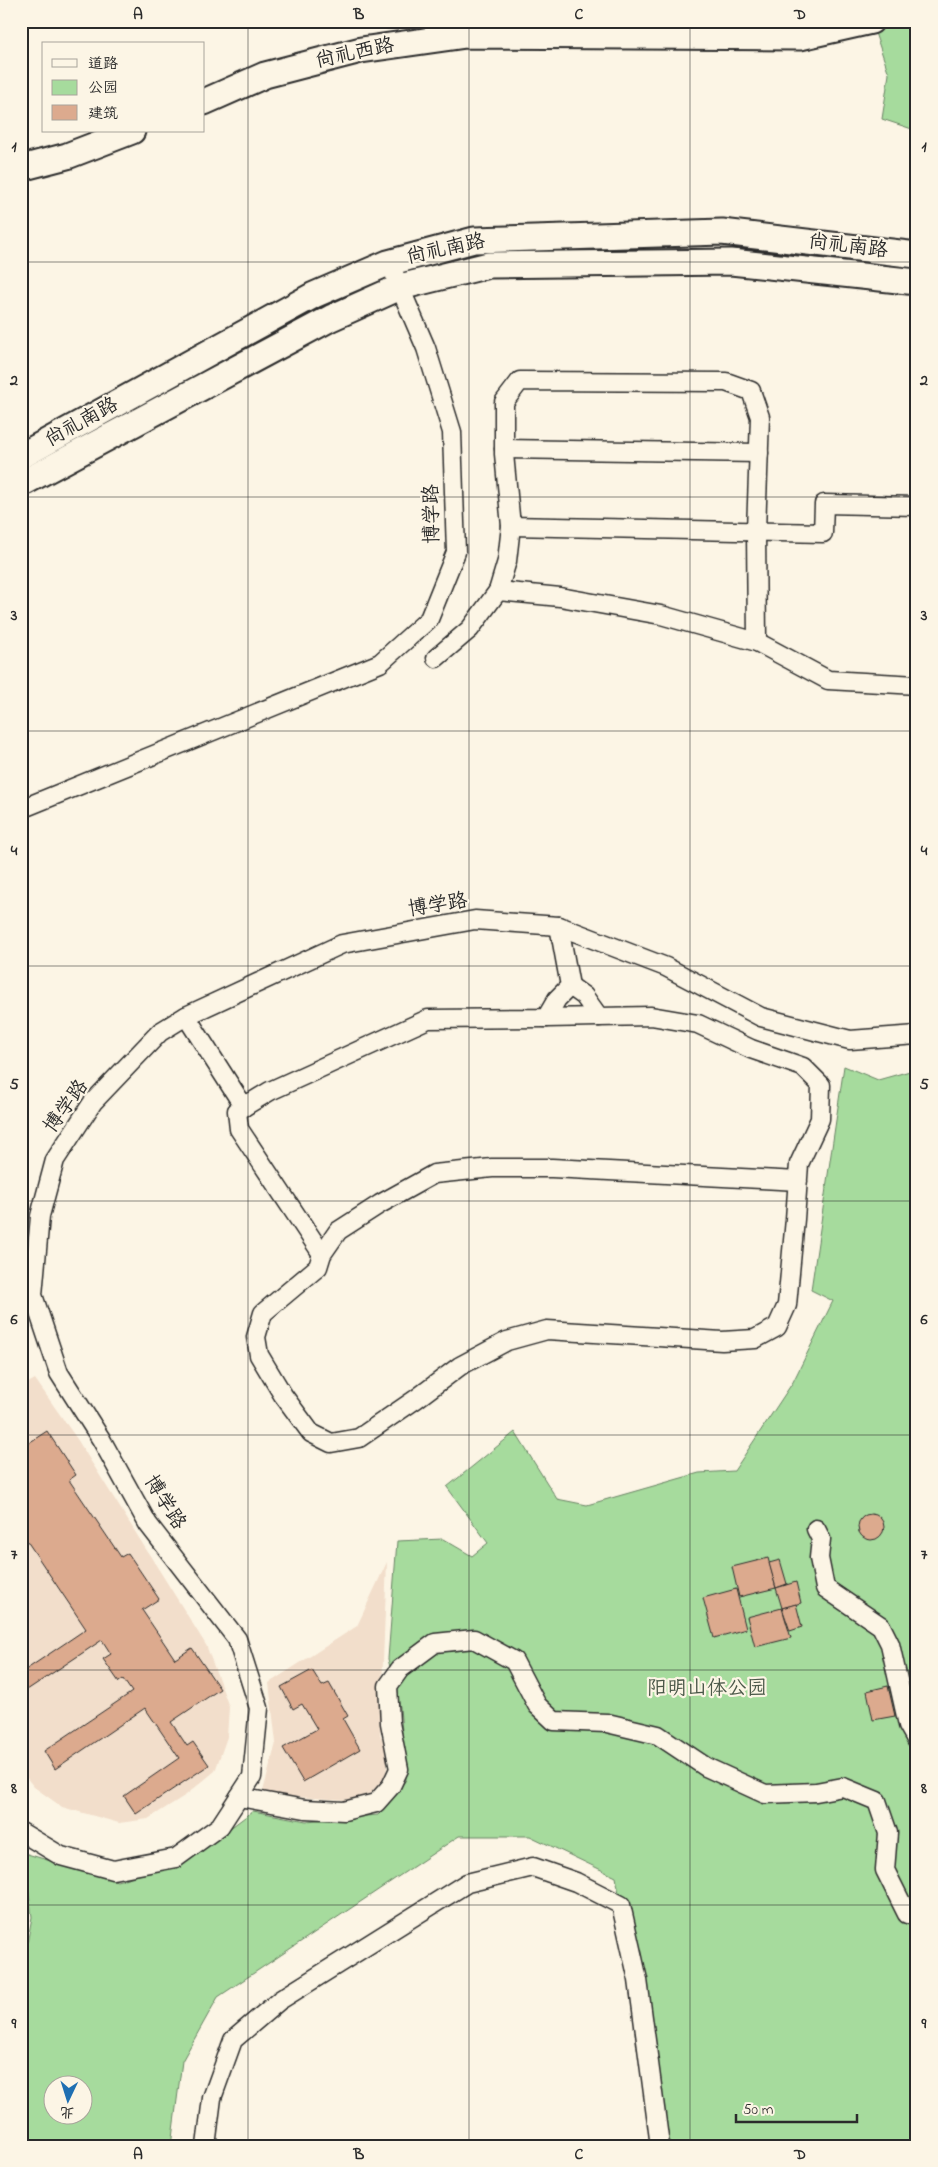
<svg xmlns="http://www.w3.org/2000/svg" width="938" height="2167" viewBox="0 0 938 2167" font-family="'Indie Flower','LXGW WenKai TC',sans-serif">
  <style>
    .built { fill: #f2decb }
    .green { fill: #a6db9d; stroke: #688364; fill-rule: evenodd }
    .building { fill: #dcaa8e; stroke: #2b2b2b }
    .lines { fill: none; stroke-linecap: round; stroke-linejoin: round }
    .street-casing { stroke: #2b2b2b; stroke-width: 21 }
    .secondary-casing { stroke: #2b2b2b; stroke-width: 29 }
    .street { stroke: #fcf5e5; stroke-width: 18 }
    .secondary { stroke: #fcf5e5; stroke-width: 25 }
    .grid { fill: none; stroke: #2b2b2b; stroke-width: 1; stroke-opacity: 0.55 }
    .labels { text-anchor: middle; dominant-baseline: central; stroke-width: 4.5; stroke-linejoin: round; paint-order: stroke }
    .street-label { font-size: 20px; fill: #2b2b2b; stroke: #fcf5e5 }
    .park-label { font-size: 20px; fill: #4a5748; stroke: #fcf5e5 }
    .neatline { fill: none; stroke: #2b2b2b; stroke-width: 2 }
    .grid-label { font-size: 16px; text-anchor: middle; font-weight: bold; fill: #2b2b2b }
  </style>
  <rect width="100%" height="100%" fill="#fcf5e5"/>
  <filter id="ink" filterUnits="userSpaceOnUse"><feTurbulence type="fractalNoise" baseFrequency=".02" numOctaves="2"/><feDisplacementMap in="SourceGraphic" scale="10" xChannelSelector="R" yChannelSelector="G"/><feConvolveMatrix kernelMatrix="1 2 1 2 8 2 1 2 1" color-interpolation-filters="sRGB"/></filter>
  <g filter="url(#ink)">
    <g class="built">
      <path d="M35 1379 77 1439 206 1645 229 1707 227 1737 215 1771 186 1795 148 1819 119 1823 62 1807 34 1787 21 1771V1387Z"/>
      <path d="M387 1562 380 1735 390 1756 384 1779 371 1793 349 1800 262 1795 276 1743 269 1683 357 1626Z"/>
    </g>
    <g class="green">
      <path d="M871 21H917V135L912 129 882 119 889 74Z"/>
      <path d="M844 1066 878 1080 917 1069V1199L914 1236 917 1244V2146H663V2128L616 1877 530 1836H459L218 1997 182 2061 171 2146H21V1976L32 1917 24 1853 117 1881 185 1862 253 1811 306 1821 378 1815 406 1780 400 1707 388 1659 397 1541 443 1539 472 1556 488 1543 447 1487 515 1432 557 1499 587 1505 699 1473 734 1471 793 1382 833 1301 811 1290ZM52 2084H82V2114H52Z"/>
    </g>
    <g class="building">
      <path d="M47 1431 76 1475 69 1480 121 1557 128 1553 159 1599 142 1610 175 1659 192 1648 220 1689 171 1722 187 1746 193 1742 209 1765 136 1814 124 1796 179 1758 145 1708 55 1769 44 1751 132 1692 123 1679 119 1682 103 1659 111 1654 102 1640 21 1694V1673L86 1629 21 1532V1448Z"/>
      <circle cx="871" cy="1527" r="13"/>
      <path d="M768 1558 776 1588 739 1597 732 1567Z"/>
      <path d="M780 1560 787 1584 776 1588 769 1563Z"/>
      <path d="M796 1582 801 1603 782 1608 776 1588Z"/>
      <path d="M736 1589 746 1629 714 1638 703 1598Z"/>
      <path d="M796 1604 802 1627 790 1631 782 1608Z"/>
      <path d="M782 1608 791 1638 755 1647 747 1617Z"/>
      <path d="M312 1670 322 1686 329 1683 348 1716 343 1719 360 1749 303 1782 283 1748 317 1729 302 1704 293 1709 281 1687Z"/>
      <path d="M888 1686 895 1716 873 1720 867 1691Z"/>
    </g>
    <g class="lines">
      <defs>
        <g id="street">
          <path d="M504 449 759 453"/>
          <path d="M511 526 823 533 824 504 917 506"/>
          <path d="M498 591 560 597 661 615 757 642 828 680 917 685"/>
          <path d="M436 658 470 629 498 591 507 561 511 526 504 454V402L520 381 726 382 751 391 760 417 756 531 757 642"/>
          <path d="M21 809 380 663 429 619 456 552 452 432 426 348 395 276"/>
          <path d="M570 986 584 996 599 1017 651 1016 698 1024 751 1049 803 1067 821 1085 820 1119 799 1164 795 1219 787 1305 777 1327 755 1339 722 1341 547 1330 507 1341 460 1366 416 1399 359 1438 331 1443 311 1433 283 1395 259 1355 256 1337 263 1313 318 1267 322 1254 338 1231 380 1204 434 1174 492 1168H552L798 1181"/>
          <path d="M186 1016 244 1107"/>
          <path d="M546 1018 599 1017"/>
          <path d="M322 1254 239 1129 237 1111 270 1091 428 1019 546 1018 557 999 570 986 559 926"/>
          <path d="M816 1529 821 1539 819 1558 825 1588 881 1626 890 1644 908 1725 917 1741"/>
          <path d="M239 1797 305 1809 344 1811 376 1803 391 1786 399 1769 390 1723 388 1686 400 1669 435 1643 474 1639 514 1661 537 1705 554 1721 607 1723 658 1735 706 1767 765 1794 816 1792 843 1787 877 1801 888 1833 885 1870 907 1914 917 1917"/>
          <path d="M21 1832 61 1856 113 1870 176 1858 220 1826 252 1777 259 1708 237 1639 148 1524 101 1439 59 1373 33 1295 40 1216 55 1160 93 1102 160 1032 186 1016 342 944 475 920 559 926 666 967 761 1017 850 1040 917 1035"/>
          <path d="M206 2146 212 2098 233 2040 280 2000 467 1883 533 1867 576 1882 621 1905 638 1980 660 2146"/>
        </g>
        <g id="secondary">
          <path d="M204 102 265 75 361 50 466 35 800 37 871 21"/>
          <path d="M21 168 67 156 132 131"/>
          <path d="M21 456 314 295 388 263 474 240 722 232 917 255"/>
          <path d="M21 484 331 318 400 287 489 265 731 262 917 282"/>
        </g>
      </defs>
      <use href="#street" class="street-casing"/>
      <use href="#secondary" class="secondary-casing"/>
      <use href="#street" class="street"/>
      <use href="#secondary" class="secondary"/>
    </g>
  </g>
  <path class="grid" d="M248 21V2146M469 21V2146M690 21V2146M21 262H917M21 497H917M21 731H917M21 966H917M21 1201H917M21 1435H917M21 1670H917M21 1905H917"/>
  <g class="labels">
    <g class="street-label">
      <text transform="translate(355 54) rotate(-12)">尚礼西路</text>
      <text transform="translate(848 247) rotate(7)">尚礼南路</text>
      <text transform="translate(446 250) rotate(-12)">尚礼南路</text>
      <text transform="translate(82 423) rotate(-29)">尚礼南路</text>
      <text transform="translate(433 514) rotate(-91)">博学路</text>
      <text transform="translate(438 906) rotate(-9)">博学路</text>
      <text transform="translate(67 1107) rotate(-54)">博学路</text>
      <text transform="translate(164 1503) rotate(58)">博学路</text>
    </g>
    <g class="park-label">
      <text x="707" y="1689">阳明山体公园</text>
    </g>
  </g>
  <rect width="938" height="2167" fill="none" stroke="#fcf5e5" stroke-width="55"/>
  <rect x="42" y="42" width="162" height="90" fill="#fcf5e5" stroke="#a8a49b"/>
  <rect x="52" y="59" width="25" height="8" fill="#fcf5e5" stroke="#a8a49b"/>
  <text x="88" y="68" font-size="15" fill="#2b2b2b">道路</text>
  <rect x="52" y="80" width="25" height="15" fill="#a6db9d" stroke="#a8a49b"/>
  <text x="88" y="92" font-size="15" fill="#2b2b2b">公园</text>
  <rect x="52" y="105" width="25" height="15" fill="#dcaa8e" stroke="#a8a49b"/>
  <text x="88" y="118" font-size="15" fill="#2b2b2b">建筑</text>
  <g transform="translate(68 2100) rotate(184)"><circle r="24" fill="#fcf5e5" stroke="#a8a49b"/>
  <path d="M0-4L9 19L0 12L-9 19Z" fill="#1f6fb2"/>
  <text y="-8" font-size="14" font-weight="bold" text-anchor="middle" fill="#2b2b2b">北</text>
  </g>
  <path d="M736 2114v8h121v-8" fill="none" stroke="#2b2b2b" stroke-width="2.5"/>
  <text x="743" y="2114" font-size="15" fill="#2b2b2b" stroke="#fcf5e5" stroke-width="4" paint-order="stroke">50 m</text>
  <rect x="28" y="28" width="882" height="2112" class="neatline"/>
  <g class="grid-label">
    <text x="138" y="19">A</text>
    <text x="359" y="19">B</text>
    <text x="579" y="19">C</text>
    <text x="800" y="19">D</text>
    <text x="14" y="151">1</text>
    <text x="924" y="151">1</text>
    <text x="14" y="385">2</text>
    <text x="924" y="385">2</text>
    <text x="14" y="620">3</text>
    <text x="924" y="620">3</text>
    <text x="14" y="855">4</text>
    <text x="924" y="855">4</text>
    <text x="14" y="1089">5</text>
    <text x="924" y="1089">5</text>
    <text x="14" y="1324">6</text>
    <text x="924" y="1324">6</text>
    <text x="14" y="1559">7</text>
    <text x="924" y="1559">7</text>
    <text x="14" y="1793">8</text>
    <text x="924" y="1793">8</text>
    <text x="14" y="2028">9</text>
    <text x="924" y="2028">9</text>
    <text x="138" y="2159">A</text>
    <text x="359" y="2159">B</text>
    <text x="579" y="2159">C</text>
    <text x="800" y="2159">D</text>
  </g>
</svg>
